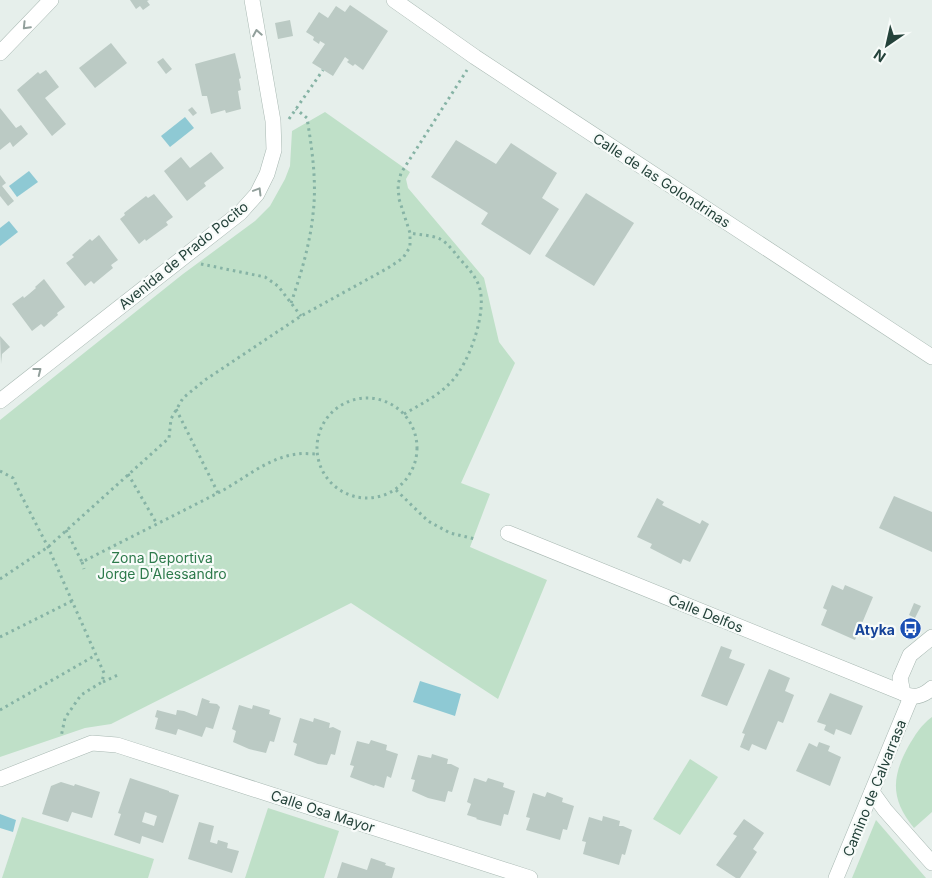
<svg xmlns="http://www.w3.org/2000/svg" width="932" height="878" viewBox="0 0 932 878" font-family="Inter,sans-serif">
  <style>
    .green { fill: #bfe0c8 }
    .water { fill: #8ec9d4 }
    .building { fill: #bbcac4; fill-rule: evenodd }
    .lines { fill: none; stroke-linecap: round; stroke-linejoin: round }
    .minor-casing { stroke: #a8b8b2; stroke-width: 16 }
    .path { stroke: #86b3a5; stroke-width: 3; stroke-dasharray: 2.5 4; stroke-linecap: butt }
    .minor { stroke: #fff; stroke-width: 15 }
    .oneway { stroke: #92a09c }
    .labels { text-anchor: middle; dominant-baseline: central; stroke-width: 4.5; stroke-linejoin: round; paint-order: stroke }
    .street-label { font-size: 14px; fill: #24423a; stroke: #f7fbf9 }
    .park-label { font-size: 14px; fill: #2d7a4b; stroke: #f7fbf9 }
    .transit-label { font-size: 14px; font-weight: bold; fill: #164399; stroke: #f7fbf9; text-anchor: end }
  </style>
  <rect width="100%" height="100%" fill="#e6efeb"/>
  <g class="green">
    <path d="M325 112 410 172 406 179 408 188 484 278 499 342 515 363 461 483 490 494 470 547 547 580 498 699 351 603 111 724 85 728 0 757V420L183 274 255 221 270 206 285 179 290 166 292 131Z"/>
    <path d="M932 717V812L914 828C891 800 891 778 908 747 915 735 921 725 932 717Z"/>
    <path d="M690 759 718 777 680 835 653 819Z"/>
    <path d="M268 808 339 831 324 878H245Z"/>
    <path d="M22 817 154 859 148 878H2Z"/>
    <path d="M876 820 926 878H852Z"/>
  </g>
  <g class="water">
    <path d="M185 117 194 128 170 147 161 136Z"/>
    <path d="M29 171 38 182 17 197 9 186Z"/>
    <path d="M9 221 18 232 0 246V228Z"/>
    <path d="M420 681 461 694 455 716 413 702Z"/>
    <path d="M0 814 16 820 13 832 0 828Z"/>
  </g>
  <g class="building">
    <path d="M130 0H149L147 1 150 5 143 10 140 6 136 9Z"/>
    <path d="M350 5 388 31 363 70 355 64 353 66 347 62 349 60 345 57 333 76 312 63 325 44 320 41 319 44 313 40 314 37 306 32 319 12 328 18 336 6 345 12Z"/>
    <path d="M290 20 293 36 278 39 275 23Z"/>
    <path d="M111 43 127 63 95 88 79 68Z"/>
    <path d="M235 53 241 78 239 79 241 90 238 91 241 109 226 113 225 110 211 114 207 96H202L195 64Z"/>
    <path d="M163 58 172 69 166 74 157 62Z"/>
    <path d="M46 70 59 87 45 98 66 124 52 136 17 90 38 72 40 74Z"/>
    <path d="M192 107 197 113 193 116 188 110Z"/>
    <path d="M0 108 16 128 21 125 28 134 13 147 10 142 0 150Z"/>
    <path d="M456 140 496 164 511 143 557 173 542 198 559 209 530 255 481 224 488 213 431 177Z"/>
    <path d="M211 152 224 168 204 183 206 186 187 201 164 171 181 157 190 168Z"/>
    <path d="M0 175 6 183 2 186 14 201 8 206 0 196Z"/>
    <path d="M586 193 634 223 594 286 545 256Z"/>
    <path d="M154 194 173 217 166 222 168 225 146 241 145 239 139 244 120 219 125 215 124 213 146 196 148 198Z"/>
    <path d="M99 235 118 260 111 265 113 268 96 282 94 284 91 281 85 286 66 263 74 257 72 255 90 239 92 241Z"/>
    <path d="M44 279 65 307 57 313 58 315 44 327 41 324 32 331 12 304 23 296 24 298 29 294 36 288 35 287Z"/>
    <path d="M0 336 10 347 2 354 1 364Z"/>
    <path d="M894 496 932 512V552L879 528Z"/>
    <path d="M657 498 664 502 662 505 700 524 702 520 709 524 690 562 683 559 681 564 650 548 652 544 637 537Z"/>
    <path d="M832 585 843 590 845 585 873 597 855 640 821 625 827 610 823 608Z"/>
    <path d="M914 603 921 606 915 618 909 615Z"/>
    <path d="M721 646 732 650 729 658 745 664 727 706 701 696Z"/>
    <path d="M769 669 790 678 785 691 794 695 783 723 778 721 766 750 752 744 749 751 740 747 745 734 742 733Z"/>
    <path d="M830 693 863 706 851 735 836 729 834 735 824 730 826 725 817 722Z"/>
    <path d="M202 698 210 701 209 703 217 704 220 707 213 729 206 727 202 737 178 729 176 735 155 729 158 718 155 717 157 710 176 715 177 710 184 711 197 716Z"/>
    <path d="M239 705 252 709 253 705 270 710 269 714 281 718 274 742 270 741 266 753 249 749 233 742 236 731 232 729Z"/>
    <path d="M300 718 313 722 314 718 330 723 329 728 333 727 341 731 335 755 331 754 327 765 318 764 294 755 297 744 293 742Z"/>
    <path d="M371 740 387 745 386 750 398 754 391 778 387 776 384 788 375 785 374 786 350 777 354 766 350 765 357 741 369 744Z"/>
    <path d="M819 742 830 746 828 751 841 757 830 786 796 771 809 743 817 747Z"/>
    <path d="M432 754 448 759 447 764H451L459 768 452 792 448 791 445 802 428 798 412 791 415 780 411 779 418 755 431 758Z"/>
    <path d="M130 778 169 791V792L179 795 163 843 142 836 140 844 114 835 121 814 118 813ZM145 812 157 816 154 826 142 822Z"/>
    <path d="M474 778 486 782 488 778 504 783 503 787 515 791 508 815 504 814 501 826 476 819 477 818 467 815 471 804 467 802Z"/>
    <path d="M61 782 74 786 75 784 100 792 92 818 72 812 68 822 42 814 51 786Z"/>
    <path d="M547 792 563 798 562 802 574 806 567 830 563 829 560 840 526 830 530 818 526 817 533 793 545 797Z"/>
    <path d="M603 816 620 821 619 826H623L632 830 625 855 622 854 619 865 583 854 586 842 582 841 589 817 602 821Z"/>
    <path d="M744 819 764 833 753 849 757 852 740 878H736L716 865 737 836 733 834Z"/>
    <path d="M199 822 214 826 210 842 217 844 218 840 228 843 227 848 239 851 232 873 188 859Z"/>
    <path d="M371 858 386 863 385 865 395 868 392 878H337L342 862 367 870Z"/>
  </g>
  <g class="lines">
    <defs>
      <g id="minor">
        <path d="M394 0 475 57 932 357"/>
        <path d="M0 53 51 0"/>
        <path d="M0 401 240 213 257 194 267 174 274 150 273 121 252 0"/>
        <path d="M508 533 903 693"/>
        <path d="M932 637 910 655 900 678 903 693C914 699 923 696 932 688"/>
        <path d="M0 779 92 743 117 745 530 878"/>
        <path d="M872 792 885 810 932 863"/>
        <path d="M836 878 911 697"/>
      </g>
    </defs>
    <use href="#minor" class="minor-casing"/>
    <g class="path">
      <path d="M289 119 323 70"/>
      <path d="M201 264 265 277 278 286 301 316"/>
      <path d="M291 303C301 274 310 244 313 214 317 182 312 149 307 118L296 109"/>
      <circle cx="367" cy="448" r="50"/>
      <path d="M404 414C421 404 438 396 451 382 469 364 488 311 479 286 475 275 467 267 459 258 454 252 448 243 440 239 432 235 419 235 410 233"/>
      <path d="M0 471 13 478 19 491 48 547 104 673 102 682 81 695 65 718 61 737"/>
      <path d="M128 474 157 524"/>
      <path d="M396 490 428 521 450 533 475 539"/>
      <path d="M218 493C243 480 268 457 298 454 304 453 311 454 317 454"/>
      <path d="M66 530 82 562 218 493 176 409"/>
      <path d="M82 562 84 569"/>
      <path d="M0 579 48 547 169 438 171 419 183 398 205 380 301 316 388 268 403 258 410 247V233L399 199 398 185 401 173 467 70"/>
      <path d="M0 637 72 601"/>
      <path d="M103 682 120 674"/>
      <path d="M0 710 96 655"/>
    </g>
    <use href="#minor" class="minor"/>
  </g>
  <defs><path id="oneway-chevron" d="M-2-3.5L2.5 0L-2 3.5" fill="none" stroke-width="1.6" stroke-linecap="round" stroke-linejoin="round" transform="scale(1.25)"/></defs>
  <g class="oneway">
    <use href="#oneway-chevron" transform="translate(26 26) rotate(134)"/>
    <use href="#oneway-chevron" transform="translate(257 33) rotate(-100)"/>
    <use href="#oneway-chevron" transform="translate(258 191) rotate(-59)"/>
    <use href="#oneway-chevron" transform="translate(38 371) rotate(-38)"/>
  </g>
  <defs>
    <symbol id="bus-disc" viewBox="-11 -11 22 22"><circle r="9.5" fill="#1a4fb4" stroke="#f7fbf9"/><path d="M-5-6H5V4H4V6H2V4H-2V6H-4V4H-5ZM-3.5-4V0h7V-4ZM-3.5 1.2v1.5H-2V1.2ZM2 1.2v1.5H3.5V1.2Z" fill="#fff"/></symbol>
  </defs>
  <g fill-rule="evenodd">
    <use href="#bus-disc" x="898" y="616" width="25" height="25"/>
  </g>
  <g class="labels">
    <g class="street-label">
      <text transform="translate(662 180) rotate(33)">Calle de las Golondrinas</text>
      <text transform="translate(183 255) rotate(-39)">Avenida de Prado Pocito</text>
      <text transform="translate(706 613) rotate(22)">Calle Delfos</text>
      <text transform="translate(874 788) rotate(-68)">Camino de Calvarrasa</text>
      <text transform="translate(323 811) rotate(18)">Calle Osa Mayor</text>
    </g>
    <g class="park-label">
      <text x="162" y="557">Zona Deportiva<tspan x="162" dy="16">Jorge D'Alessandro</tspan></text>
    </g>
    <g class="transit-label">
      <text x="895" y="629">Atyka</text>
    </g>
  </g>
  <g transform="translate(887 45) rotate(214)" stroke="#f7fbf9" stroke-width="4" paint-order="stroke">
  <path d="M0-4L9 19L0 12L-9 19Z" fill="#24423a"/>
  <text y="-8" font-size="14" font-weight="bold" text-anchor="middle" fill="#24423a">N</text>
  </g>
</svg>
